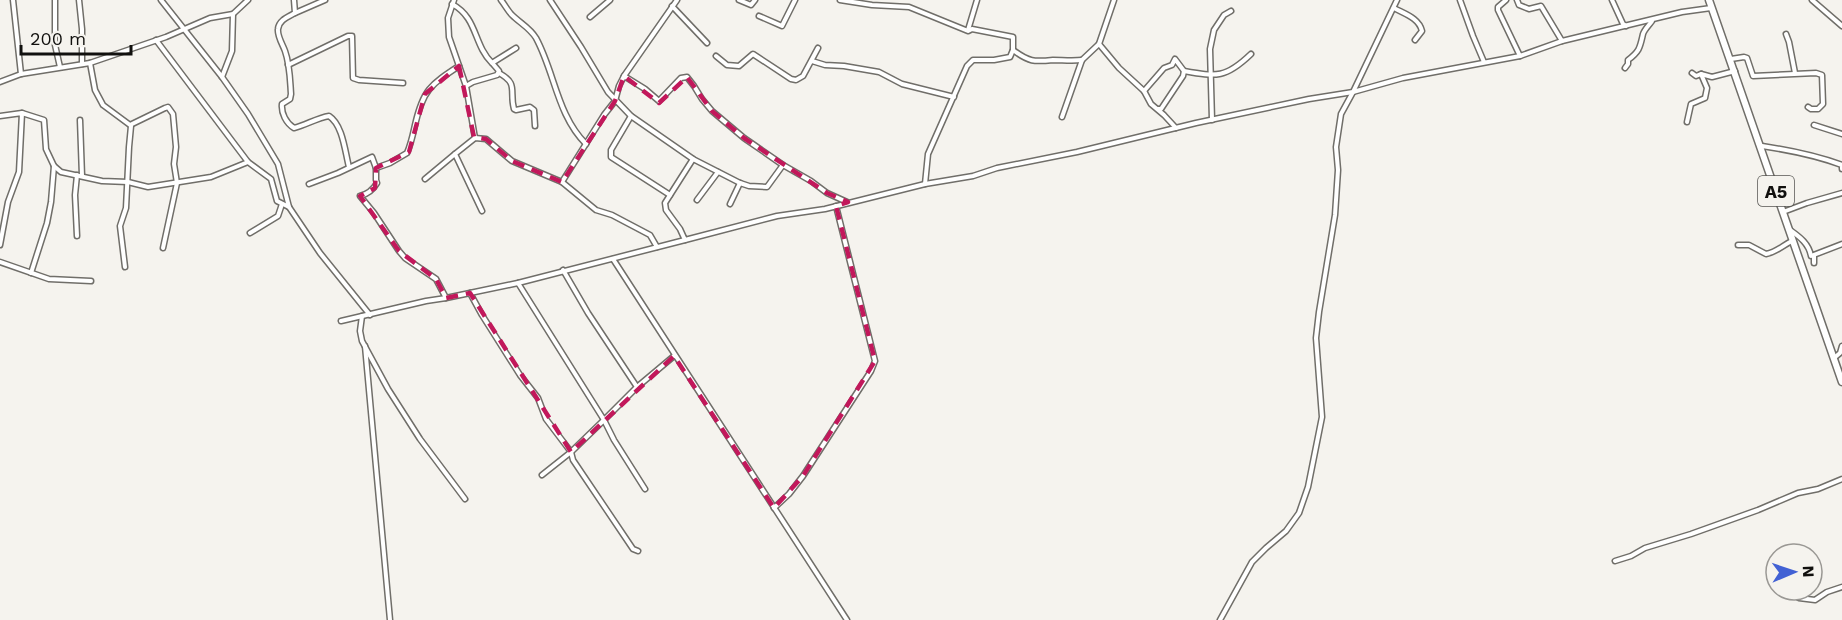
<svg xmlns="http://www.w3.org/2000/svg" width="1842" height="620" viewBox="0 0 1842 620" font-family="'Work Sans',sans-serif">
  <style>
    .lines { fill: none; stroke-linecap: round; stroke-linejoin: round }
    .minor-casing { stroke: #706e69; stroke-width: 7 }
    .trunk-casing { stroke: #706e69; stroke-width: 9 }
    .minor { stroke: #fff; stroke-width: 4 }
    .trunk { stroke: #fff; stroke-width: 6 }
    .marked { fill: none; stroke: #c2185b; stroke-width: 4.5; stroke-dasharray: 12 8; stroke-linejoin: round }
    .labels { text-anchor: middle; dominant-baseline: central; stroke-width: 4.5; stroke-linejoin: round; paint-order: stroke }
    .shield { fill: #f5f3ee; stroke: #555451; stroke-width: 1.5 }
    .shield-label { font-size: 18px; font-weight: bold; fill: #11100e }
  </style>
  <rect width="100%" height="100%" fill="#f5f3ee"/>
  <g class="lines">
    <defs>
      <g id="minor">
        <path d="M13 0 21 74"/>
        <path d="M55 0V45L60 67"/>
        <path d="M79 0 82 29V64"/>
        <path d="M161 0 222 77 248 114 278 164 289 207 320 253 370 315"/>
        <path d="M294 0 295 13C288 17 279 20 278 29 277 36 283 45 285 51 290 65 290 80 291 94L290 99 282 104C281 113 286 123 294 128 306 125 317 118 329 116 343 125 345 152 349 167"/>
        <path d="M454 0 448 18 449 37 466 86 475 138"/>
        <path d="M501 0C505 5 508 11 512 15 520 23 530 28 536 38 555 73 557 115 586 144"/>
        <path d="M550 0 581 47 608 92 631 116 693 159 740 183 749 186 767 187 783 165"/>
        <path d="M739 0 751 5 755 0"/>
        <path d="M840 0 872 5 909 7 968 31 972 29 1013 37V50L1010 57 994 60H973L967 66 928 154 925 184"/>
        <path d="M1460 0 1473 36 1484 62"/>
        <path d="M1506 0 1498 7V10L1520 56"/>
        <path d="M1517 0 1519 5 1529 9 1541 6 1562 41"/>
        <path d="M1612 0 1623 24 1626 26"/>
        <path d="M1812 0 1842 26"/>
        <path d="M452 4C478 18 473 44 492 63L516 48"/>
        <path d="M672 6 707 43"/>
        <path d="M1394 8C1405 14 1419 18 1422 31L1415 40"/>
        <path d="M295 13 325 0"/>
        <path d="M759 16 782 26 795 0"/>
        <path d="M590 17 610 0"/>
        <path d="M968 30 977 0"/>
        <path d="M1786 34 1789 42 1795 73"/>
        <path d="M156 40 248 162 271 179 277 201 289 207"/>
        <path d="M1099 44 1119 68 1144 91 1151 104 1164 115 1176 128"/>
        <path d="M1013 50C1029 62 1034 62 1053 60 1062 60 1072 61 1082 60"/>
        <path d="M716 56 727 65 739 66 753 54 791 79 796 80 803 76 818 48"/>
        <path d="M1731 59 1744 57 1747 58 1753 76 1816 73 1822 75 1823 104 1818 109H1811L1808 107"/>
        <path d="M812 61 825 65 844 66 879 72 902 84 954 97"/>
        <path d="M90 63 95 90 103 105 130 125 165 108 168 107 173 114 176 147 174 164 177 183 163 248"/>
        <path d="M288 65 348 36H352L353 78 359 80 403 83"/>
        <path d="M1625 68 1628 64V60C1640 51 1640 47 1643 34 1644 30 1649 25 1652 21"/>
        <path d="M499 73C519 84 509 91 514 109L516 110 530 107 534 110 535 126"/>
        <path d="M1692 73 1696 76 1701 74 1712 77 1735 71"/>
        <path d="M624 76 645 89 659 101 681 78 687 77 694 86 702 99 712 111 744 138 783 165 811 181 827 193 847 202"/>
        <path d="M222 77 232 51 233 14"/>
        <path d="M0 82 21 74 90 63 166 37 210 18 233 14 248 0"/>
        <path d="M466 86 473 82 497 75 499 71 493 64"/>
        <path d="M1144 91 1164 68 1172 65 1175 59 1184 71C1217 77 1226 78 1251 54"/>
        <path d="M1158 109H1161L1183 76 1184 71"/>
        <path d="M22 113 44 120 46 149 54 166 51 202 47 223 31 273"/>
        <path d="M0 116 22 113 19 172 8 202 0 245"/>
        <path d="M631 116 611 150V157L670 195"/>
        <path d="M1062 117 1082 60 1099 44 1114 0"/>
        <path d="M80 120 82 176"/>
        <path d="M1212 120 1210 49 1214 30 1224 15 1231 11"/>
        <path d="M1687 122 1691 104 1705 98 1707 88 1701 74"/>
        <path d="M1814 125 1842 134"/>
        <path d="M1762 146C1789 150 1815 155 1842 165V169"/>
        <path d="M693 159 665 203 666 210 680 229 685 240 777 216 825 209 925 184 973 176 997 168 1077 152 1196 123 1309 99 1353 92 1403 78 1520 56 1562 41 1682 12 1711 8"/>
        <path d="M54 166 61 172 102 181 128 182 148 187 211 177 248 162"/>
        <path d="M376 168 390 163 407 153C411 144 413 134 415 125 423 90 430 85 459 66"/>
        <path d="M77 175 75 195 77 236"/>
        <path d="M425 179 455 154"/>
        <path d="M562 182 604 115 615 101 619 86 624 76 677 0"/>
        <path d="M309 184 338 173 372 157 376 168V180L377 183C373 190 368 194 360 196L374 213 399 251 405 258 436 279 446 298"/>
        <path d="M697 200 718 172"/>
        <path d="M730 204 740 183"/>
        <path d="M482 211 455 154 475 138 486 139 512 161 562 182 596 210 612 215 650 235 657 247"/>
        <path d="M1783 212 1807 203 1842 193"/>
        <path d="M1790 230C1800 237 1809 244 1811 256L1842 244"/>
        <path d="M250 233 278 216 282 204"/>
        <path d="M1738 245H1749L1766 254C1777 252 1783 245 1792 241"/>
        <path d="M1814 256V263"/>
        <path d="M613 259 847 620"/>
        <path d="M0 262 49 279 91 281"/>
        <path d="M125 267 120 226 126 208 129 147 131 126"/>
        <path d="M518 283 604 420 637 387 588 313 563 270"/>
        <path d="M470 293 482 315 520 375 538 398 546 419 571 452 604 420 614 440 645 489"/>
        <path d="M362 316 360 331 362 341 388 389 420 439 465 499"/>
        <path d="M341 321 426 301 446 298 518 283 685 240"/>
        <path d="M365 346 390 620"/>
        <path d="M1834 358 1840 353 1842 346"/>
        <path d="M637 387 674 356"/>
        <path d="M542 475 571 452 573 460 633 549 638 551"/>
        <path d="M774 508 789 494 803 476 871 371 875 361 836 206"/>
        <path d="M1615 561 1631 556 1645 548 1691 534 1758 510 1798 493 1818 489 1842 479"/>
        <path d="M1799 598 1815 600 1827 592 1842 587"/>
        <path d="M1220 620 1252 562 1266 548 1286 531 1299 513 1308 487 1322 417 1316 338 1319 312 1335 215 1338 170 1336 147 1341 114 1353 92 1397 0"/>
      </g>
      <path id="trunk" d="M1709 0 1842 382"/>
    </defs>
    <use href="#minor" class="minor-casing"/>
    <use href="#trunk" class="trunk-casing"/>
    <use href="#minor" class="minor"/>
    <use href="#trunk" class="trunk"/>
  </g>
  <path class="marked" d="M459 66 474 137 486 139 512 161 562 182 615 101 624 76 659 103 687 77 712 111 744 138 827 193 848 202 836 206 875 361 803 476 774 508 674 356 571 452 470 293 446 298 436 279 399 251 360 196 375 188 376 168 409 152 425 94Z"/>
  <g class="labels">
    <rect class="shield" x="1758" y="176" width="36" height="30" rx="4.5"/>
    <g class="shield-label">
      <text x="1776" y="191">A5</text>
    </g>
  </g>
  <g transform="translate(1794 572) rotate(88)"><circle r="28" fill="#f5f3ee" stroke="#9a9894" stroke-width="1.5"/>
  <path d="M0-4.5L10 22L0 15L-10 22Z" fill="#4261d4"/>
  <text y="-9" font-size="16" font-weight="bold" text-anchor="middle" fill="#11100e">N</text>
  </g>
  <path d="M21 45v9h110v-9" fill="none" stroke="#11100e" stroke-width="3"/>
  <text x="30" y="45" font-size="18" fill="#11100e" stroke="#f5f3ee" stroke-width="4.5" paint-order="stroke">200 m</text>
</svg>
